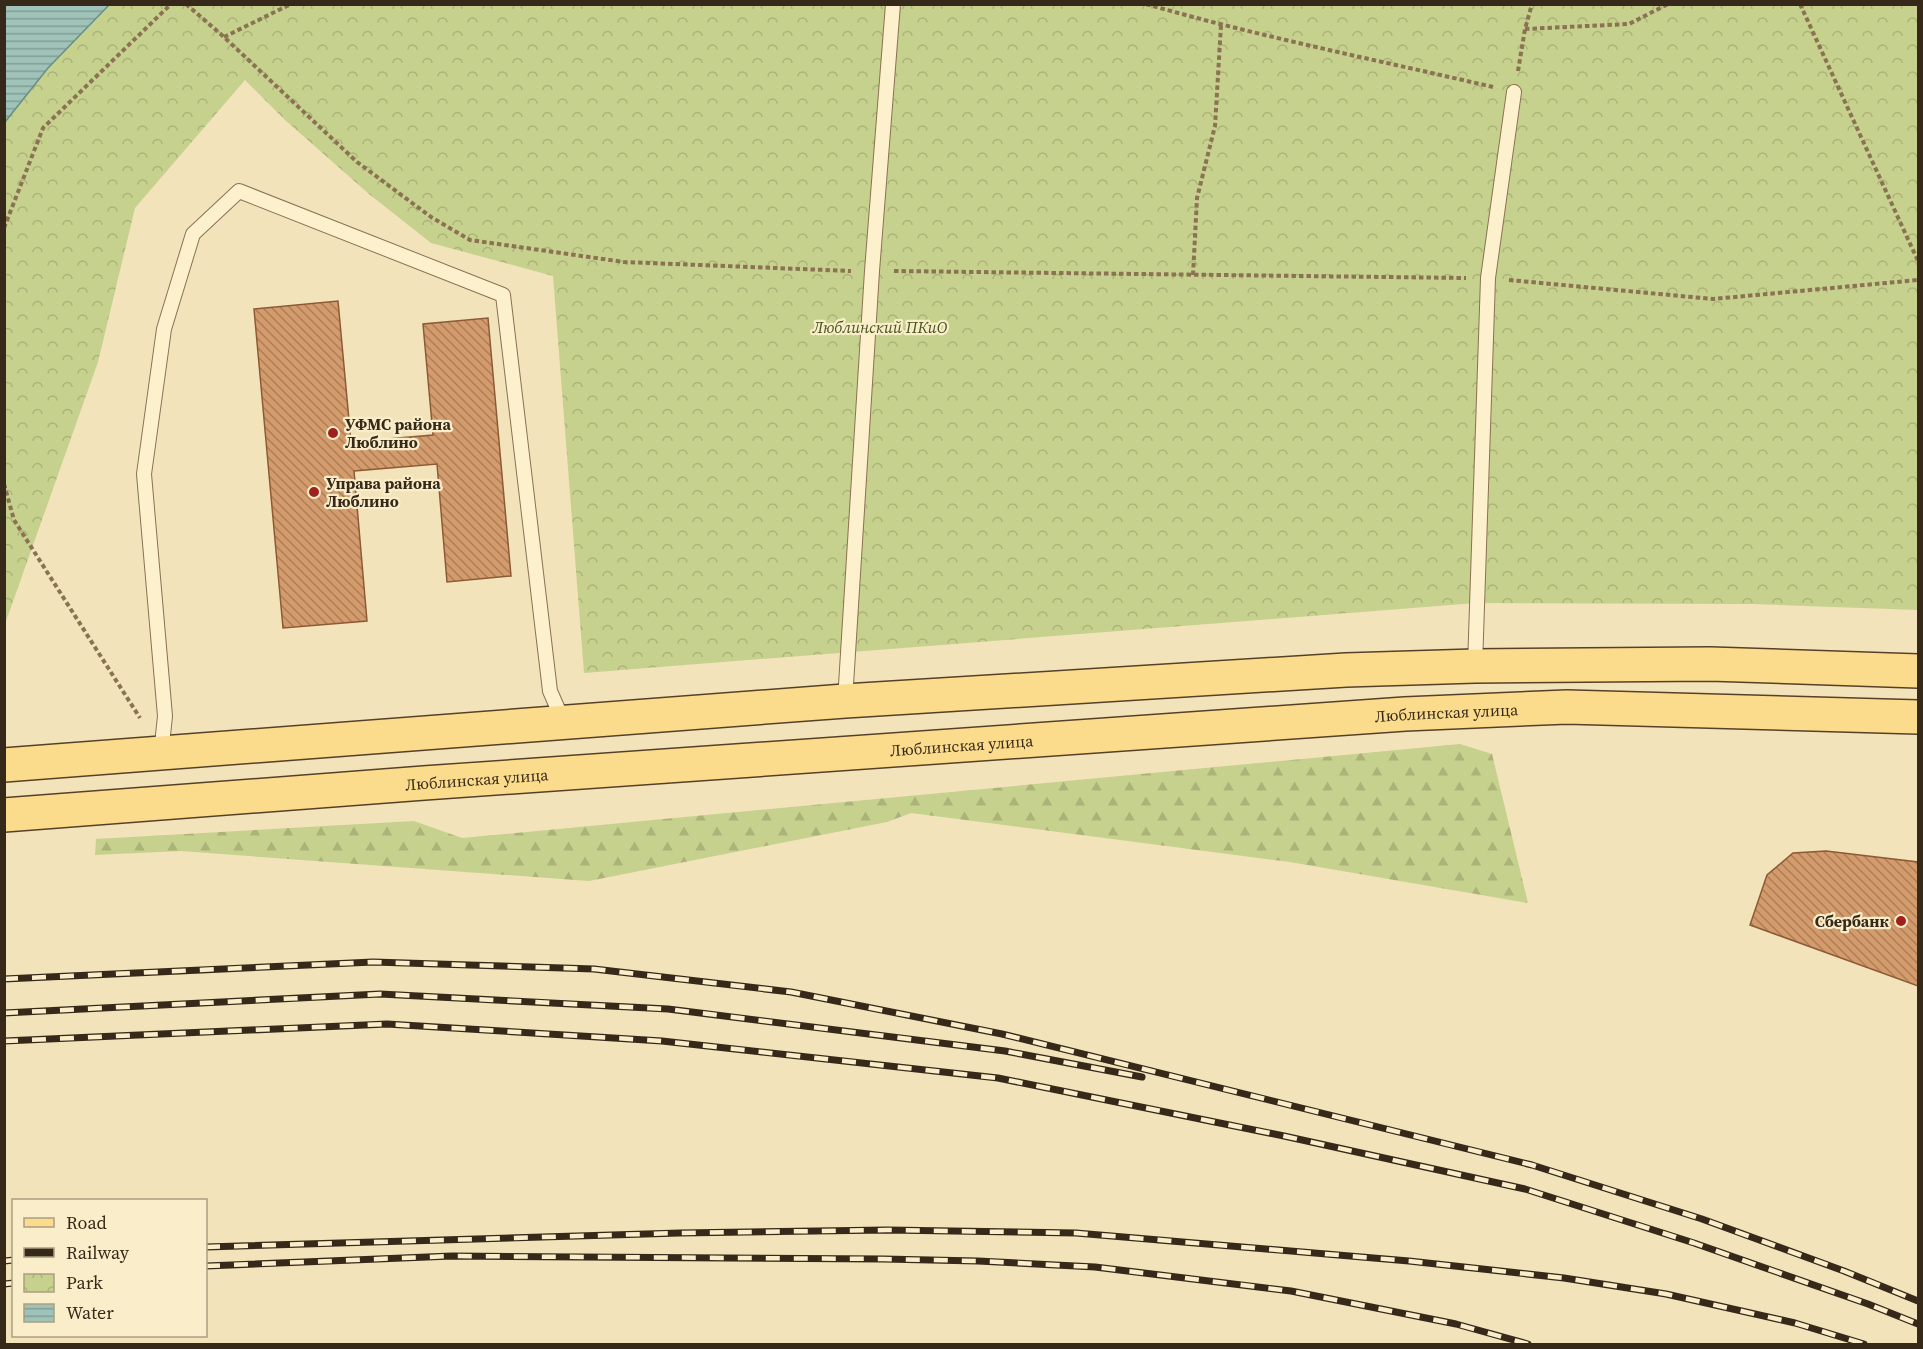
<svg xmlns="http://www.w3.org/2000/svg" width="1923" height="1349" viewBox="0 0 1923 1349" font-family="'Source Serif 4',serif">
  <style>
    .forest { fill: url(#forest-firs) }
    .park { fill: url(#park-crowns) }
    .water { fill: url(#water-rules); stroke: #669087; stroke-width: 1.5 }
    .building { fill: url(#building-back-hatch); stroke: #8c5b36; stroke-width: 1.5 }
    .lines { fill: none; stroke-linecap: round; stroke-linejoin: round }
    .lane-casing { stroke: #8a7253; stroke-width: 16 }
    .primary-casing { stroke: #574028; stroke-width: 36 }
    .path { stroke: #8a7253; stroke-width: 4; stroke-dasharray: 4.5 3; stroke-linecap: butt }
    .lane { stroke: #fcf0cd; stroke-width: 14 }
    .primary { stroke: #fbdc8c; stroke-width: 33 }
    .rail-casing { stroke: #372919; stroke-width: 7 }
    .rail { stroke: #f9edca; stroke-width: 4.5; stroke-dasharray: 14; stroke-linecap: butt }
    .poi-dot { fill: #9f211d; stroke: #f9edca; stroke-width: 2 }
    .labels { text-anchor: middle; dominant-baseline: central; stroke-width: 4.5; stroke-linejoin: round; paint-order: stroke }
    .park-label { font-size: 16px; font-style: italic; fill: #46561e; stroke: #f9edca }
    .poi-label { font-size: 16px; font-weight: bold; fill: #372919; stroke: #f9edca; text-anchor: start }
    .street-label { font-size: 16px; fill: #372919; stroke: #f9edca }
  </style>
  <defs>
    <pattern id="forest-firs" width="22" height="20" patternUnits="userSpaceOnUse" patternTransform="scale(1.5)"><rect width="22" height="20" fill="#c6d18d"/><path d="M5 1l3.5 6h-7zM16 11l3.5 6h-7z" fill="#abb379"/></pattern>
    <pattern id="park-crowns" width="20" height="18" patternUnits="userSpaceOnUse" patternTransform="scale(1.5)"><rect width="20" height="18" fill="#c6d18d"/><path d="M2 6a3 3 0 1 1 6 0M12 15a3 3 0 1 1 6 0" fill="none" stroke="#abb379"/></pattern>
    <pattern id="water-rules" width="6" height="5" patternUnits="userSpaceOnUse" patternTransform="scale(1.5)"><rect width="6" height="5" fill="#9fc2b9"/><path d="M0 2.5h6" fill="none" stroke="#829e96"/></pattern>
    <pattern id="building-back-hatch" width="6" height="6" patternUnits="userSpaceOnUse" patternTransform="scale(1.5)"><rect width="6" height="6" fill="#d49b6c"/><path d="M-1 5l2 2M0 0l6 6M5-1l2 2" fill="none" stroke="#ad7e58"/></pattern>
  </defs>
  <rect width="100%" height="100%" fill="#f2e3ba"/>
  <path class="forest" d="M1460 744 1492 754 1528 903 1290 862 911 813 887 822 589 881 180 851 95 855 96 839 414 821 462 838Z"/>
  <path class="park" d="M109 5H1918V610L1753 604 1476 603 584 673 553 276 431 243 369 194 285 120 245 80 135 208 98 362 5 624V122L48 68Z"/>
  <path class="water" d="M5 4 109 5 48 68 5 122Z"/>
  <g class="building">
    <path d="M338 301 351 442 433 435 423 324 488 318 511 576 447 582 437 464 354 471 367 621 283 628 254 309Z"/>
    <path d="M1826 851 1918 862V986L1750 925 1767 875 1793 853Z"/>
  </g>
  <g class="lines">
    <defs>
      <g id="lane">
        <path d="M1475 666 1488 278 1514 92"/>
        <path d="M845 701 872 271 893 4"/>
        <path d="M161 754 165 716 144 474 164 329 193 234 239 191 503 295 550 691 564 723"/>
      </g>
      <g id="primary">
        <path d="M4 765 845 701 1346 670 1475 666 1710 664 1918 671"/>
        <path id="s1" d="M4 815 424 783 1405 714 1567 707 1918 717"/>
      </g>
    </defs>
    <use href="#lane" class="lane-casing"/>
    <use href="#primary" class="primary-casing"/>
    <g class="path">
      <path d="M186 4 224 37 357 162 431 217 470 240 624 262 851 271"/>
      <path d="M1146 4C1261 37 1377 60 1493 87"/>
      <path d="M1800 4 1918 261"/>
      <path d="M1525 29 1629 24 1668 4"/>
      <path d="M224 37 291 4"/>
      <path d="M1518 71 1525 29 1532 4"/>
      <path d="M4 228 43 128 171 4"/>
      <path d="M894 271 1466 278"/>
      <path d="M1193 275 1197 198 1215 126 1221 25"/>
      <path d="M1509 280 1713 299 1918 280"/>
      <path d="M4 484 14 520 140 718"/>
    </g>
    <use href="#lane" class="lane"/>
    <use href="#primary" class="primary"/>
    <defs>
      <g id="rail">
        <path d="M4 979 373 962 594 969 791 992 1002 1034 1532 1165 1702 1219 1844 1271 1918 1301"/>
        <path d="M4 1013 380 994 668 1009 1005 1051 1142 1077"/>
        <path d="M4 1041 387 1024 662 1041 998 1078 1284 1136 1525 1189 1694 1243 1868 1304 1918 1324"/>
        <path d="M206 1247 680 1233 887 1230 1076 1233 1409 1261 1564 1278 1666 1294 1795 1323 1864 1344"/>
        <path d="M4 1261 14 1260"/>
        <path d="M206 1266 452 1256 883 1259 978 1261 1095 1267 1291 1291 1456 1324 1528 1344"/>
        <path d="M4 1284 14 1283"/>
      </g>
    </defs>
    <use href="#rail" class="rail-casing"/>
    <use href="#rail" class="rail"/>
  </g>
  <g class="poi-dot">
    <circle cx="333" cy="433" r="6"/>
    <circle cx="314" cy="492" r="6"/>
    <circle cx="1901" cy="921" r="6"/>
  </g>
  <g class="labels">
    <g class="park-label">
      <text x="880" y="327">Люблинский ПКиО</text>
    </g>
    <g class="poi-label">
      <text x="345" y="424">УФМС района<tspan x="345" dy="18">Люблино</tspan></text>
      <text x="326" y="483">Управа района<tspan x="326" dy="18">Люблино</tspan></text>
      <text x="1889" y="921" text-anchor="end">Сбербанк</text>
    </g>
    <g class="street-label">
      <text stroke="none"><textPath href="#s1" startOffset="1446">Люблинская улица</textPath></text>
      <text stroke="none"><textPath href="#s1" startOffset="960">Люблинская улица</textPath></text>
      <text stroke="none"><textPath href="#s1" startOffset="474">Люблинская улица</textPath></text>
    </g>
  </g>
  <rect width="1923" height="1349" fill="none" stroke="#372919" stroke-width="12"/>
  <rect x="12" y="1199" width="195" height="138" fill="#f9edca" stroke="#ab9f83" stroke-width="1.5"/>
  <rect x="24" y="1218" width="30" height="9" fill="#fbdc8c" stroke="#ab9f83" stroke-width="1.5"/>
  <text x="66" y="1229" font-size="18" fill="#372919">Road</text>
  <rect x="24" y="1248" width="30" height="9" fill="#372919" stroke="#ab9f83" stroke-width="1.5"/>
  <text x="66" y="1259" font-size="18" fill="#372919">Railway</text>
  <rect x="24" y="1274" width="30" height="18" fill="url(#park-crowns)" stroke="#ab9f83" stroke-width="1.5"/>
  <text x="66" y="1289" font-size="18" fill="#372919">Park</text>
  <rect x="24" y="1304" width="30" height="18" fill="url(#water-rules)" stroke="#ab9f83" stroke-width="1.5"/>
  <text x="66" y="1319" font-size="18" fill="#372919">Water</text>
</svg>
